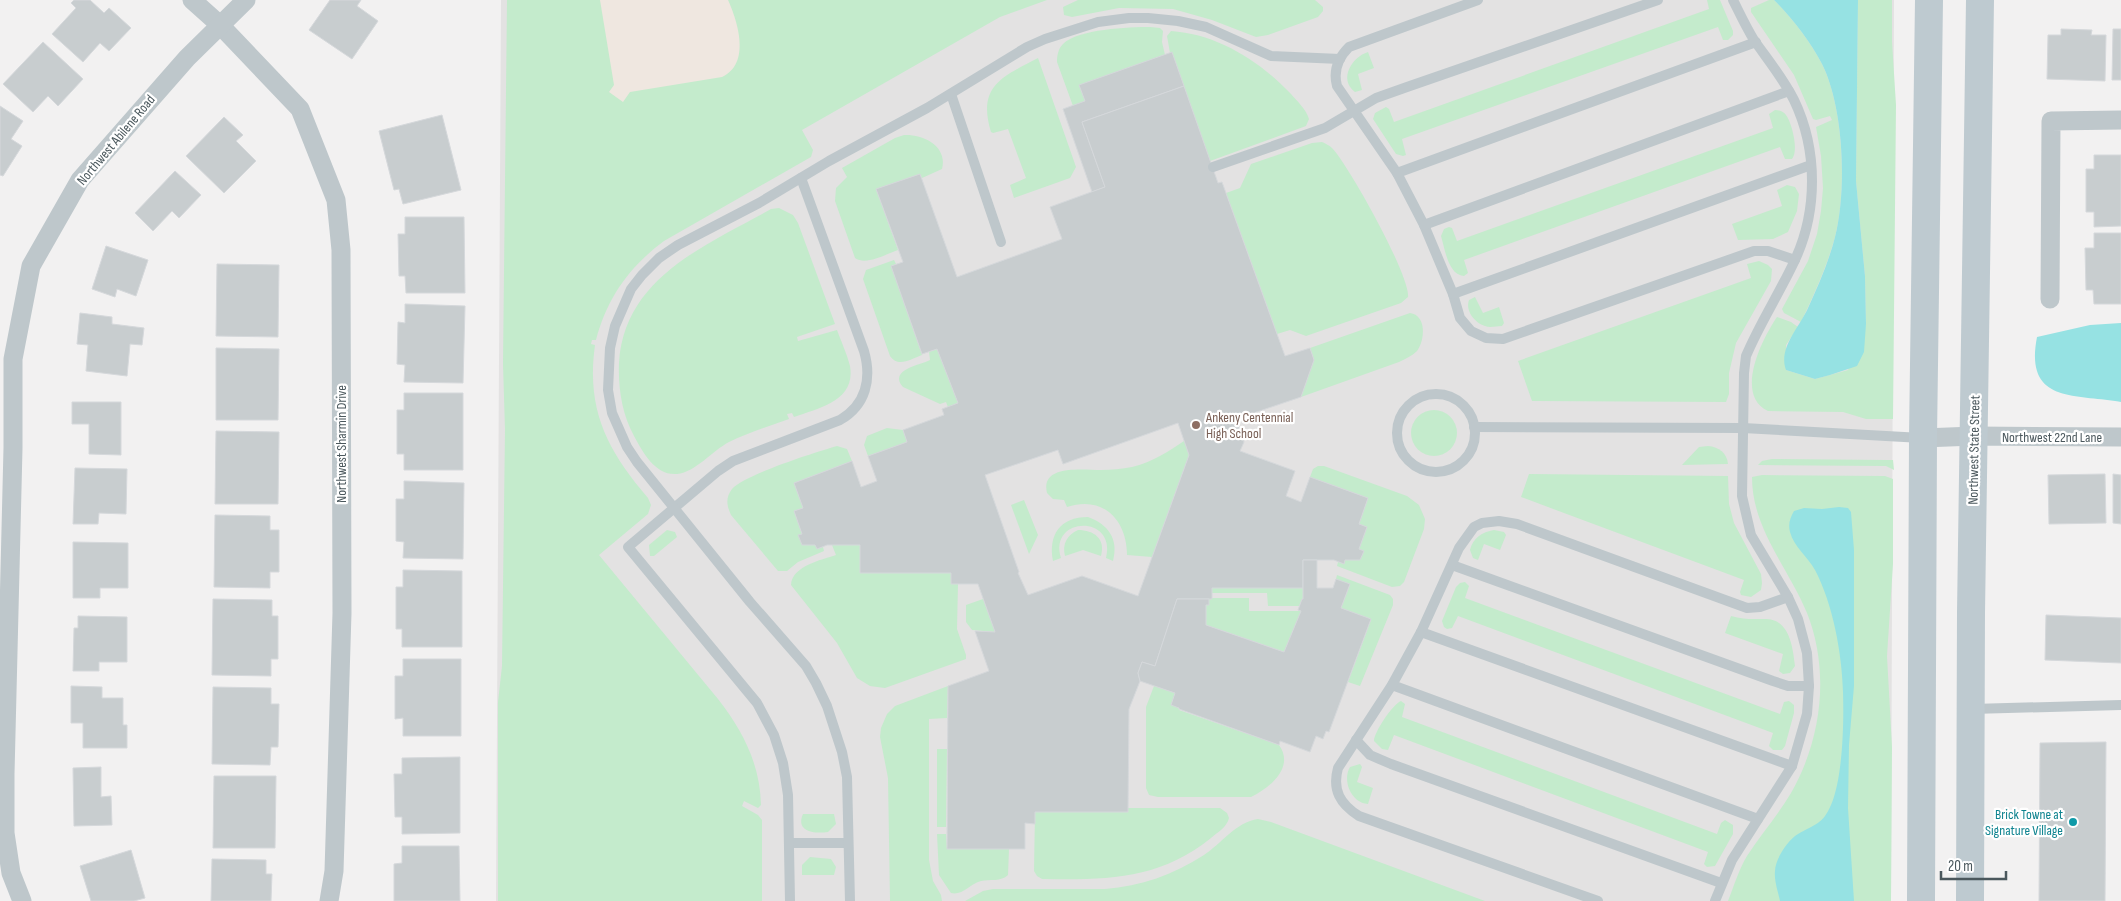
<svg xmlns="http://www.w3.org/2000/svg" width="2121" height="901" viewBox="0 0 2121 901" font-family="'Sofia Sans Condensed',sans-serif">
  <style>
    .education { fill: #e3e2e2 }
    .green { fill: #c4ebcc }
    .sand { fill: #efe7e0 }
    .water { fill: #96e2e3 }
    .building { fill: #c8cdcf; stroke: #d5d8db; fill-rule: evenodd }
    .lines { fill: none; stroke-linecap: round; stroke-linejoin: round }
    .service { stroke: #bec7cb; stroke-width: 10 }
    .minor { stroke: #bec7cb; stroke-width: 19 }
    .secondary { stroke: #becad0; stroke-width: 28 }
    .education-dot { fill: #8d6e63; stroke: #fff; stroke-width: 2 }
    .culture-dot { fill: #0f9aa8; stroke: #fff; stroke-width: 2 }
    .labels { text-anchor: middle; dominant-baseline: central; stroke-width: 4.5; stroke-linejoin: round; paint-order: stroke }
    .street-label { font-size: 14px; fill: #4a575c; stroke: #fff }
    .education-label { font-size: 14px; fill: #785e54; stroke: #fff; text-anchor: start }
    .culture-label { font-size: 14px; fill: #0d838f; stroke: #fff; text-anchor: end }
  </style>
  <rect width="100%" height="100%" fill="#f2f1f1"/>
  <path class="education" d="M501 0H1894L1891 901H496Z"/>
  <g class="green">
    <path d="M507 0H1047L1000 17 802 130 813 150 811 157 664 241C629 267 607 298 596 340H592L591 344 595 345C586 410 607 450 648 498L651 505 648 514 599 555 718 699C743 731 760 764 761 805L758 808 744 801 742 806 758 815 762 820V901H498V702L502 666 505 430 503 364Z"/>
    <path d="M1078 0H1315L1323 7V11L1318 17 1268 35 1256 37 1212 20 1173 9 1119 8 1072 17 1064 15 1063 7Z"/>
    <path d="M1707 0H1720L1733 31V35L1728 40H1723L1718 27 1402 139 1406 155 1403 156 1396 154 1373 119 1375 113 1386 107 1389 109 1394 122 1709 9Z"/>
    <path d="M1769 0H1774C1792 18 1810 41 1822 64 1844 108 1847 191 1835 237 1827 266 1814 295 1801 322L1784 313 1782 309 1808 261 1817 234 1821 211 1823 188 1821 156 1816 127 1832 120 1830 116 1816 120 1813 119 1794 75 1751 12V8Z"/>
    <path d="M1858 0H1892V42L1896 105 1893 419H1866L1843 412 1768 411C1734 395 1762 339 1777 317L1791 322 1798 327 1786 345V370L1815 379 1848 370 1866 324 1865 276 1856 181Z"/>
    <path d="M1150 27 1160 28 1163 31 1162 42 1165 55 1080 85 1085 101 1073 106 1057 62C1057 56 1058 49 1063 44 1078 29 1129 27 1150 27Z"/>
    <path d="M1171 31C1217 34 1260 61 1291 94 1297 101 1306 109 1309 119L1306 126 1210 161 1172 53H1170L1167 36Z"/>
    <path d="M1368 52 1374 68 1358 74 1362 90 1355 92C1338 79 1352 57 1368 52Z"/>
    <path d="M1038 58 1076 167 1070 178 1014 198 1010 185 1026 178 1008 129 993 133 991 132C977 86 1002 77 1038 58Z"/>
    <path d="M1775 110C1779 110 1783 111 1786 115 1792 123 1799 151 1792 159H1785L1780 147 1464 260 1468 273 1464 276C1448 275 1445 249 1441 236L1444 229 1449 227 1452 228 1457 241 1773 128 1769 114Z"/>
    <path d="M904 135C923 134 948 146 942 169L922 178 920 174 876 189 898 250C886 254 866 266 855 258L835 201 836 188 847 177 842 168 895 138Z"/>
    <path d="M1322 142C1326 144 1329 145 1332 148 1348 164 1411 277 1408 297L1401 303 1306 336 1290 330 1277 334 1226 193 1240 188 1251 164 1312 143Z"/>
    <path d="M1787 185 1795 187 1799 194 1797 211 1788 232 1773 239 1738 240 1732 224 1782 206 1777 190Z"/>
    <path d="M779 208 793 215 798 223 835 324 797 337 798 341 837 330C841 341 847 354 850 366 856 401 819 408 794 417L792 413 787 414 789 419C769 426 748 433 729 442 712 451 696 472 677 474 656 476 643 453 634 436 622 414 618 388 619 363 624 277 707 245 771 209Z"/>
    <path d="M894 260 896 264 891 266 922 355C911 359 898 368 890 356L863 279 866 270Z"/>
    <path d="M1759 261 1768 265 1772 269 1771 281 1736 343 1729 373V394L1726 402 1532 401 1518 361 1751 278 1747 264Z"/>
    <path d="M1475 297 1483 313 1499 307 1504 323 1502 326C1496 326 1490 328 1485 326 1475 323 1465 311 1469 300Z"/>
    <path d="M1410 313C1427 315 1425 341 1417 351 1412 356 1405 359 1399 362L1301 397 1314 360 1310 348Z"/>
    <path d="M937 349 958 403 948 407 946 402 940 404 903 387C888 370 920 365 930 360L929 352Z"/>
    <circle cx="1434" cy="433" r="23"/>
    <path d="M887 428 903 430 907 442 868 456 864 445 867 436Z"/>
    <path d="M1184 441 1189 455 1152 557 1127 555C1127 520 1103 495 1067 507L1064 500 1053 499 1047 493C1040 464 1083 470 1101 470 1111 470 1122 469 1132 467 1152 462 1168 452 1184 441Z"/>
    <path d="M837 446 847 449 852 461 794 483 803 508 794 511 802 534 799 535 815 545 817 549 823 547 824 551 798 562 787 571H778L731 515C727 506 725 498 732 489 744 475 816 452 837 446Z"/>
    <path d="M1708 446C1719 447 1727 453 1728 464L1682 465 1699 447Z"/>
    <path d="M1772 459 1888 460H1893L1894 470 1886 466 1758 465 1762 461Z"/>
    <path d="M1318 466H1324L1407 496 1419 505 1425 519 1424 529 1404 582 1400 586 1392 587 1337 566 1338 562 1344 564 1345 560 1363 551 1359 549 1367 527 1359 524 1368 498 1310 477 1313 469Z"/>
    <path d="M1529 474 1728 476 1729 504 1734 523 1761 574 1762 583 1761 590 1751 597 1741 595 1740 592 1744 580 1521 497Z"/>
    <path d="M1762 475 1885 476 1893 479V564L1887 656 1892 747 1891 901H1728C1734 886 1739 869 1747 856 1761 834 1778 815 1791 793 1822 739 1830 671 1807 613 1788 567 1752 529 1752 477Z"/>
    <path d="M1024 500 1038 535 1029 554 1011 505Z"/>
    <path d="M1088 517C1108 524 1119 539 1113 561L1106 558C1117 514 1048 516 1061 558L1053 561C1048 535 1060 517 1088 517Z"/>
    <path d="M667 530 675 532 677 537 654 556H650L649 545Z"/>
    <path d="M1078 530C1094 530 1106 539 1101 556L1083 550 1065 556C1062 544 1067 535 1078 530Z"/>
    <path d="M1494 530 1504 532 1506 535 1500 550 1484 544 1478 560 1473 558 1470 550C1473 538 1482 532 1494 530Z"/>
    <path d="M832 545H860L951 573 958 584 957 629 966 655V659L885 688 870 686 857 678 837 643 791 585C792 566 821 560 836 555Z"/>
    <path d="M1337 575 1390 595 1393 599V605L1360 686 1348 682 1371 620 1341 608 1350 585 1336 579Z"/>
    <path d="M1465 582 1469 586 1465 598 1780 714 1784 702 1789 701 1794 705V713L1785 746 1782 750H1773L1769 746 1773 733 1458 616 1452 628 1447 629 1444 627 1442 621 1456 587 1460 583Z"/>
    <path d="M1212 588H1303V599H1302L1299 606H1268L1267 593H1212Z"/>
    <path d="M1212 598H1249V611H1301L1284 652 1206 625V605H1209V599Z"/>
    <path d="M983 599 995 632 972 630 966 622V605Z"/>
    <path d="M1731 616C1744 620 1754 619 1767 619 1790 620 1793 649 1795 666L1790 673 1783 674 1779 671 1783 654 1725 633Z"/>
    <path d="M948 686 947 718 929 719V860L933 881 941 895 942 901H890L888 778 880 737 881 728 887 714 895 706Z"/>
    <path d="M1154 686 1175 693 1179 710 1279 745C1295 767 1270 788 1251 797H1158L1149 795 1146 788V707Z"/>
    <path d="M1401 701 1405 704 1402 717 1717 834 1721 823 1725 820 1733 825V834L1715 866 1707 867 1704 864 1708 852 1394 735 1388 750 1382 749 1374 741C1374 732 1393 704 1401 701Z"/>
    <path d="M937 749H947L946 827H937Z"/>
    <path d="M1360 764 1362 767 1357 782 1373 788 1368 804C1351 803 1342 780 1350 767Z"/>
    <path d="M1128 808H1220L1227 813 1229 818C1227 827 1218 832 1211 838 1159 880 1106 880 1042 879L1037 876 1034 871 1035 812Z"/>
    <path d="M803 814H834L836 824 828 832C815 834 795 832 803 814Z"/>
    <path d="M1258 819 1271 822 1485 901H965L983 891 993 889H1105C1141 886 1173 875 1204 855 1221 844 1236 822 1258 819Z"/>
    <path d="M937 834H946L947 849H1009L1008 875C1001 882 990 879 981 881 970 884 962 896 951 893L939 875Z"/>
    <path d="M810 857 831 859 836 867 834 875H802V865Z"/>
  </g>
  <path class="sand" d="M600 0H728C738 22 751 64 722 77L630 92 623 102 609 92 614 85Z"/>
  <g class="water">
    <path d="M1774 0H1858L1856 181 1865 276 1866 324 1864 352 1857 366 1830 375 1815 379 1786 370C1778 348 1799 328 1808 308 1818 286 1829 261 1835 237 1847 190 1844 108 1822 64 1810 41 1792 18 1774 0Z"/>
    <path d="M2121 323V402C2075 394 2024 404 2037 337L2090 325Z"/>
    <path d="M1839 507 1848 508 1851 512 1854 550V686L1849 745 1848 808 1854 901H1780C1778 891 1774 881 1775 871 1775 859 1788 840 1798 834 1815 824 1823 824 1831 805 1843 777 1844 722 1843 692 1842 654 1833 604 1815 570 1808 557 1794 547 1790 532 1788 524 1790 518 1794 511L1804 508 1822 509Z"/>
  </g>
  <g class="building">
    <path d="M74 0H90L104 13 109 8 131 28 109 51 100 43 83 62 52 34 76 8 71 3Z"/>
    <path d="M330 0H361L357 6 378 21 352 59 309 30Z"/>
    <path d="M2061 29 2092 30 2091 35H2106L2105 81 2047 79 2048 35H2061Z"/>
    <path d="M2113 29H2121V80H2112Z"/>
    <path d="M43 42 83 79 58 106 48 96 33 112 3 84Z"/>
    <path d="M1172 52 1184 86 1082 122 1105 187 1092 192 1063 109 1085 101 1079 85Z"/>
    <path d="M1184 86 1218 183 1222 182 1285 356 1310 348 1314 360 1301 397 1236 419 1244 442 1240 451 1295 471 1286 496 1301 502 1310 477 1368 498 1359 524 1367 527 1359 549 1364 551 1360 560H1345L1344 564 1334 560H1303V588H1212V599H1177L1155 666 1142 662 1138 673 1140 681 1129 709 1128 812H1035V824L1025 823V849H947L948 686 989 671 975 631 995 632 978 584H951V573H860V545H827L817 549 815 545H802L798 535 802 534 794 511 803 508 794 483 852 461 861 487 877 481 868 456 907 442 903 430 944 415 942 409 958 403 937 349 922 354 891 266 903 262 876 189 920 174 957 277 1062 239 1050 207 1105 187 1082 122ZM1178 423 1189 455 1138 596 1082 576 1028 595 1018 573 1019 572 985 475 1058 450 1063 464Z"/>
    <path d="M0 106 23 121 11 139 22 146 3 176 0 175Z"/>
    <path d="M442 115 461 190 403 204 399 189 394 190 379 131Z"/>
    <path d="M224 117 243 135 236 141 256 161 224 193 186 156Z"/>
    <path d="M2094 155H2121V226L2094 227V212H2086V169H2094Z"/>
    <path d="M175 171 201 195 179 218 172 211 153 231 135 213Z"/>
    <path d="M405 217H464L465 293H406L405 276H399L398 234H405Z"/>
    <path d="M2094 233H2121V304H2094L2093 290H2086L2085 248H2094Z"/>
    <path d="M106 246 148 260 136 296 117 289 115 297 92 289Z"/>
    <path d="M217 264 279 265 278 337 216 336Z"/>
    <path d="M405 304 465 306 463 383 404 382 405 365 397 364 398 322 405 323Z"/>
    <path d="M80 313 112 317V324L144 328 142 345 130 344 127 376 86 371 88 345 77 344Z"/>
    <path d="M216 348 279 349 278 420H216Z"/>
    <path d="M404 393H463V470H404V454H397V410H404Z"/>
    <path d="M72 402H121V455L89 454V424H72Z"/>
    <path d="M216 431 279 432 278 504H215Z"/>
    <path d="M75 468 127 469 126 514 99 513 98 524H73Z"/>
    <path d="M2105 474 2106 523 2049 524 2048 475Z"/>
    <path d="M2113 474 2121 475V524L2113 523Z"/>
    <path d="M404 481 464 483 463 559 403 558 404 542 396 541V499H404Z"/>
    <path d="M215 515 270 516V530H279V572H270V588L214 587Z"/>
    <path d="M73 542 128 543V588H100V598H73Z"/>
    <path d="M1303 560H1317V588H1333L1336 579 1350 584 1341 608 1371 619 1329 732 1326 731 1323 739 1316 736 1310 752 1280 741 1279 745 1179 709V708L1171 705 1175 693 1140 681 1138 673 1142 662 1155 666 1177 599H1209V605H1206V625L1284 652 1301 611 1298 610 1302 599H1303Z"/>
    <path d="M403 570 462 571V647H402V629H396V587H403Z"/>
    <path d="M213 599 272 600V616H278V659H271V676L212 675Z"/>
    <path d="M2046 615 2121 618V663L2045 660Z"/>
    <path d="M78 616 127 617V662H99V671H73L74 628H78Z"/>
    <path d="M403 659H461V736H403V718L395 719V676H403Z"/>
    <path d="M71 686 102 687V698H123V725H127V748H83V723H71Z"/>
    <path d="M213 687 271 688V704H279L278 747H271L270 765 212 764Z"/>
    <path d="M2106 742 2105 901H2039L2040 743Z"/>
    <path d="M460 757V833L402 834V817H395L394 774H402V758Z"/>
    <path d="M101 767V797L111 796 112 825 74 826 73 768Z"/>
    <path d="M214 776H276L275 848H213Z"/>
    <path d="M402 846H459L460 901H394V864L402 863Z"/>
    <path d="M131 850 145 898 134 901H91L80 866Z"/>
    <path d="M212 859 266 860V874H272L271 901H211Z"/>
  </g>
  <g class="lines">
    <g class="service">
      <path d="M1478 0 1349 47C1338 58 1333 71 1337 86L1397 173 1424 225 1453 294 1460 318 1471 331 1486 338 1503 339 1754 251H1768L1795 260"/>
      <path d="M951 94 1001 242"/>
      <path d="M1213 167 1325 128 1376 98 1407 87 1658 0"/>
      <path d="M1397 173 1756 42"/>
      <path d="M1424 225 1789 91"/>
      <path d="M1453 294 1811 165"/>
      <circle cx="1436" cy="433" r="39"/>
      <path d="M1474 427 1743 428 1922 438"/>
      <path d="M1452 565 1773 681 1788 686H1809"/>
      <path d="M1421 632 1792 766"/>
      <path d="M1392 685 1758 819"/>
      <path d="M1972 709 2121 705"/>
      <path d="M1356 740 1370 755 1391 764 1721 883"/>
      <path d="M789 843H848"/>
      <path d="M790 901 788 795 783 763 774 735 757 703 628 547 718 471 733 461 840 420C866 405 872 379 864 351L801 178"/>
      <path d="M850 901 847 777 842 752 827 706 816 683 806 666 750 602 637 462 627 447 612 413 608 390 610 348 615 326 631 289 642 275 659 258 678 245 759 203 829 161 927 108 1027 47 1045 39 1098 22 1129 18H1148L1178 21 1206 27 1271 56 1340 59"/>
      <path d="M1598 901 1359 816C1340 804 1332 790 1338 768L1392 685 1421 632 1459 548 1474 527 1482 523 1499 521 1517 524 1747 608 1760 607 1788 597"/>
      <path d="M1715 901 1732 860 1792 766 1807 714 1809 686 1807 653 1798 619 1788 597 1751 535 1742 496 1744 373 1746 356C1760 323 1779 294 1794 262 1818 212 1818 150 1794 100 1783 78 1768 60 1754 40 1746 27 1740 14 1733 0"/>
    </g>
    <g class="minor">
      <path d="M192 0 220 25 300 109 336 200 341 250 342 613 334 871 329 901"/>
      <path d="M2050 299 2051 121 2121 120"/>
      <path d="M1923 438 1974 436 2121 437"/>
      <path d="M22 901 11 873 5 833V774L13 448V359L31 266 80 180 187 58 246 0"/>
    </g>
    <g class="secondary">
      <path d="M1921 901 1923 438 1929 0"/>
      <path d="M1970 901 1971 613 1980 0"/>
    </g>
  </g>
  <circle class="education-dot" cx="1196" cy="425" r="5"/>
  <circle class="culture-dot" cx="2073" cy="822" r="5"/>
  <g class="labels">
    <g class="street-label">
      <text transform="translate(116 140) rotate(-50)">Northwest Abilene Road</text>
      <text x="2052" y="437">Northwest 22nd Lane</text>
      <text transform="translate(341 444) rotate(-90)">Northwest Sharmin Drive</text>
      <text transform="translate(1974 450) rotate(-89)">Northwest State Street</text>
    </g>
    <g class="education-label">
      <text x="1206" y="417">Ankeny Centennial<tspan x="1206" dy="16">High School</tspan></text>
    </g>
    <g class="culture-label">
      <text x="2063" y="814">Brick Towne at<tspan x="2063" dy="16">Signature Village</tspan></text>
    </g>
  </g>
  <path d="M1941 871v8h65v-8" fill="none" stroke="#4a575c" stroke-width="2.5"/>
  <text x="1948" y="871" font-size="15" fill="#4a575c" stroke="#ffffff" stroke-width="4" paint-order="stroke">20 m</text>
</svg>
